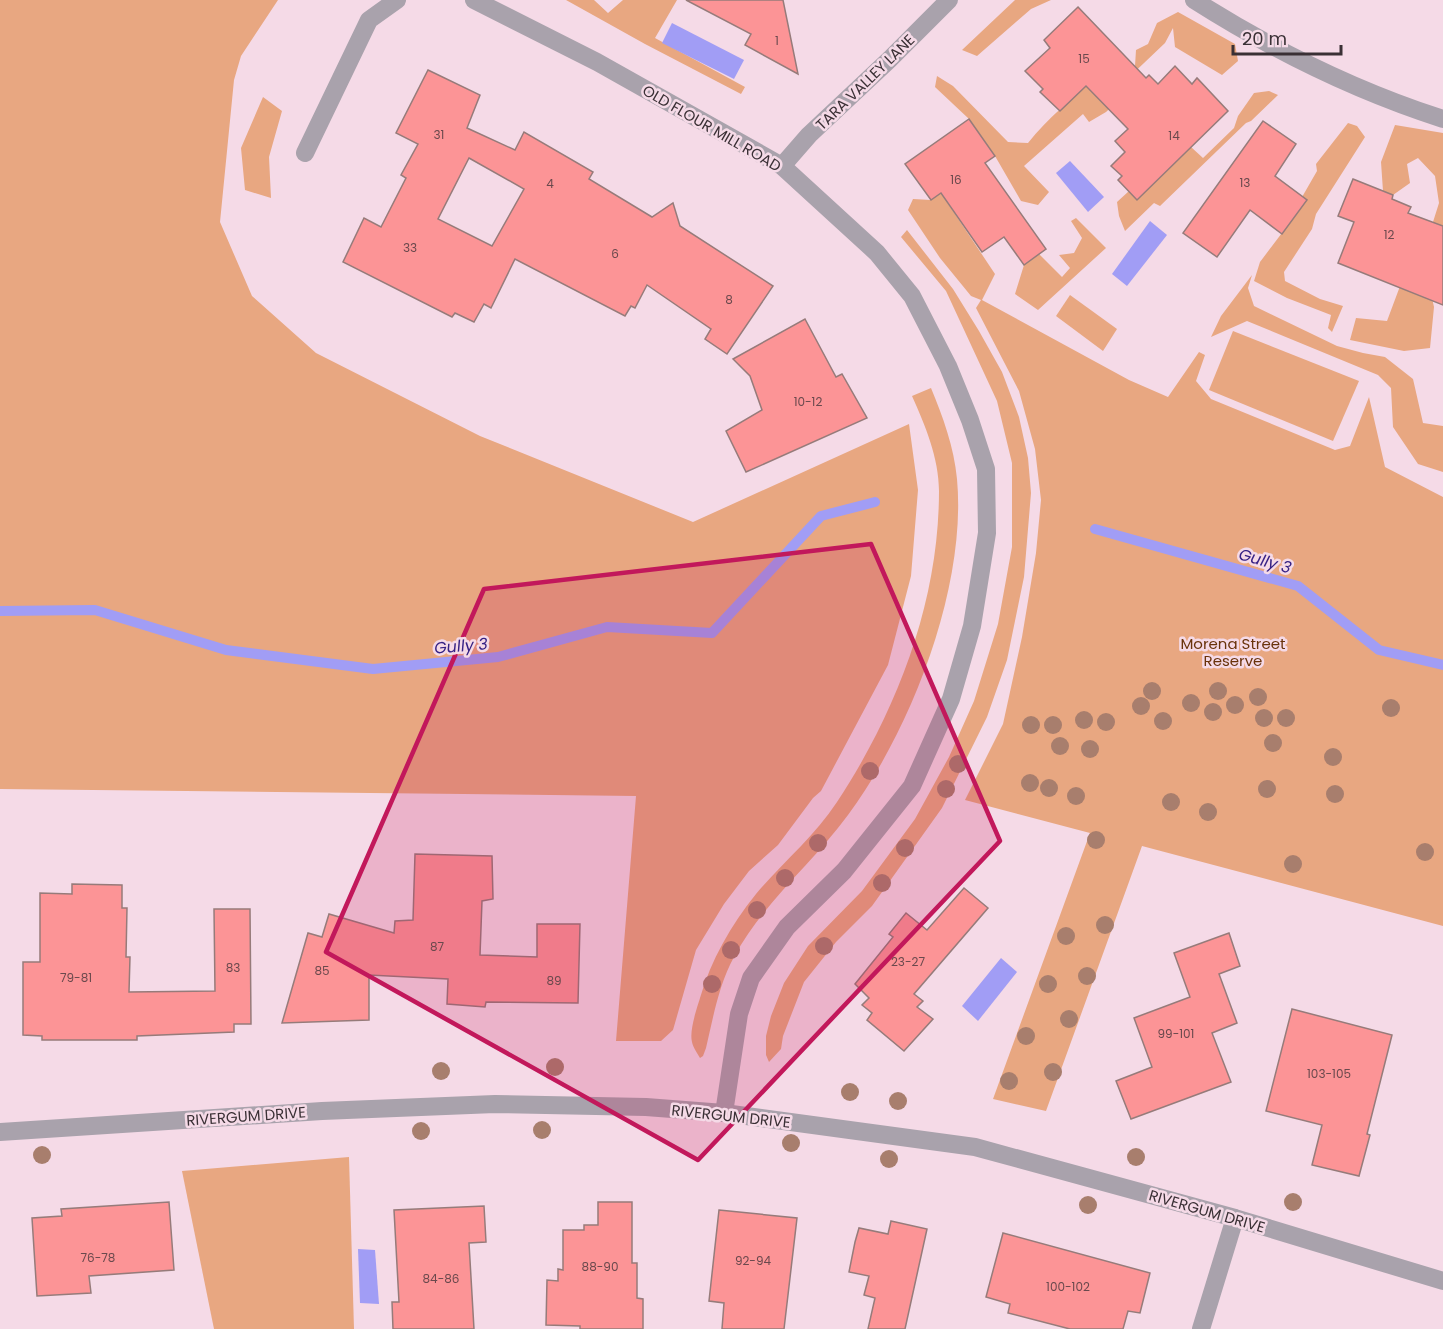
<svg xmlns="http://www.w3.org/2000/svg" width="1443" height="1329" viewBox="0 0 1443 1329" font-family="Poppins,sans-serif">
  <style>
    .green { fill: #e8a781 }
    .water { fill: #a19df5 }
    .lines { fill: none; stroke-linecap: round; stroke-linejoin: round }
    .stream { stroke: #a19df5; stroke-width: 10 }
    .building { fill: #fc9496; stroke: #967b7a; stroke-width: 1.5; fill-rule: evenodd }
    .minor { stroke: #a9a2ac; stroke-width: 18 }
    .tree { fill: #a87e6d }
    .marked { fill: #c2185b; fill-opacity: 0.2; stroke: #c2185b; stroke-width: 4.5; stroke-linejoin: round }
    .labels { text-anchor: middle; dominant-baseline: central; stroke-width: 5; stroke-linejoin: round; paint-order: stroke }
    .number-label { font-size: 12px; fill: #6a494d }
    .street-label { font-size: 15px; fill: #3a3035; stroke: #f5dae7 }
    .park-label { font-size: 15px; fill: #69320a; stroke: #f5dae7 }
    .water-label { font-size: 16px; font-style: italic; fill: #362184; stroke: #f5dae7 }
  </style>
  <rect width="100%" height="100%" fill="#f5dae7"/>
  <g class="green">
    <path d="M0 0H278L241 56 234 80 220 222 252 296 316 353 480 436 693 522 909 424 918 490 911 576 888 665 821 791 813 798 778 845 749 871 724 904 696 950 673 1030 661 1041H616L636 796 0 789Z"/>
    <path d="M566 0H594L608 13 623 0H677L655 38 745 87 741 94 645 44Z"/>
    <path d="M1015 0H1051L1031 9 977 56 962 50Z"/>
    <path d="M1178 12 1235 44 1238 61 1222 75 1175 47 1173 28 1165 43 1123 83 1122 97 1106 112 1089 122 1083 114 1024 166 1049 192 1038 205 1021 201 995 156 969 119 935 87 937 76 953 86 1008 142 1028 143C1048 118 1073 98 1096 76L1109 89 1135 66 1136 50 1148 44 1157 23Z"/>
    <path d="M1269 91 1278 95 1251 121 1246 123 1160 206 1154 203 1125 231 1119 216 1117 202 1129 191 1137 200 1191 147 1203 158 1234 128 1238 116 1254 93Z"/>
    <path d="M263 97 282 111 269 157 271 198 245 190 241 148Z"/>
    <path d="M1348 123 1357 126 1365 137 1316 214 1312 229 1284 272 1285 281 1320 299 1343 306 1332 332 1328 328 1331 315 1287 298 1254 281 1260 262 1297 213 1294 211 1317 171 1316 164Z"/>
    <path d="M1395 125 1443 133V256L1430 289 1434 307 1430 348 1404 351 1350 340 1356 318 1387 321 1415 246 1433 222 1439 203 1435 176 1418 158 1407 164 1410 183 1393 195 1383 191 1381 162Z"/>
    <path d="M941 193 995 274 982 300 1129 380 1168 397 1199 352 1205 355 1196 381 1211 399 1335 450 1350 446 1369 397 1385 467 1443 497V926L1142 846 1046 1111 993 1099 1090 833 965 800 1003 724 1022 637 1036 553 1041 500 1035 449 1019 391 976 308 981 300 971 296 940 258 908 210 913 199 931 200Z"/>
    <path d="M1076 218 1106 248 1038 310 1015 294 1024 265 1039 254 1062 277 1070 268 1059 255 1074 253 1082 238 1071 221Z"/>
    <path d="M907 230 953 289 979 331 1002 372 1019 417 1028 458 1031 493 1024 577 1007 660 987 717 942 808 872 906 836 942 804 982 783 1036 781 1049 769 1062 766 1055V1036L771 1016 784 983 808 946 862 891 915 819 949 757 974 701 998 624 1012 547V463L997 401 946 291 901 237Z"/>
    <path d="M1252 275 1248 288 1254 306 1337 346 1363 353 1385 357 1413 379 1423 423 1443 426V472L1418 464 1393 427 1391 388 1378 375 1247 321 1211 337 1221 316Z"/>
    <path d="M1070 295 1117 329 1103 351 1056 316Z"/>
    <path d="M1233 331 1359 381 1333 441 1209 390Z"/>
    <path d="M931 388C943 417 954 447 957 479 967 587 911 730 848 815 812 864 763 903 734 957 719 984 713 1018 706 1048L703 1056 700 1058C697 1053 693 1047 692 1042 689 1031 697 1008 700 998 711 960 731 925 756 894 782 863 814 837 837 802 897 711 939 602 939 491 939 458 925 425 912 396Z"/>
    <path d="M349 1157 354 1329H214L182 1171Z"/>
  </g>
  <g class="water">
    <path d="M672 23 744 60 734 79 662 43Z"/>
    <path d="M1070 161 1104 197 1088 212 1056 173Z"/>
    <path d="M1150 221 1167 235 1127 286 1112 274Z"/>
    <path d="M1001 958 1017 972 978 1021 962 1006Z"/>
    <path d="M358 1249 375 1250 379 1304 360 1303Z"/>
  </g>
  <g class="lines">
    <g class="stream">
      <path d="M1095 529 1298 586 1379 650 1443 665"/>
      <path d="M0 611 95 610 226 650 373 669 498 657 607 627 712 633 821 516 875 502"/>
    </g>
  </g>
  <g class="building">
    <path d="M686 0H783L798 74 745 45 751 34Z"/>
    <path d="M1078 7 1146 78 1149 75 1158 84 1175 66 1192 84 1197 78 1228 111 1137 200 1118 180 1122 176 1111 166 1125 152 1115 141 1128 129 1086 86 1060 111 1040 92 1043 89 1025 71 1050 48 1044 40Z"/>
    <path d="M428 70 480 95 467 128 515 150 524 132 593 172 589 179 652 217 673 203 680 226 773 286 727 354 705 339 711 329 647 285 635 308 631 306 625 316 515 259 491 308 484 304 474 322 455 313 452 317 343 262 364 218 381 227 406 178 401 175 418 144 396 133ZM469 158 524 189 492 246 438 219Z"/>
    <path d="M969 119 995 156 985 163 1046 249 1024 265 1004 237 982 252 941 193 931 200 905 164Z"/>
    <path d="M1263 121 1296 144 1275 176 1307 200 1282 234 1250 210 1217 257 1183 233Z"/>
    <path d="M1353 179 1393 195 1392 199 1411 207 1408 213 1443 226V305L1338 263 1354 222 1338 216Z"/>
    <path d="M805 319 836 377 842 374 867 418 746 472 726 431 762 410 750 376 733 359Z"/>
    <path d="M415 854 492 856 493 899 482 901 480 955 537 957V924H580L578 1003 486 1002 485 1007 447 1004 448 979 369 975V1020L282 1023 308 933 322 937 329 914 394 933 395 921 413 920Z"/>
    <path d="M72 884 122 885V908H127L126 957H130L129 992 215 991 214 909H250L251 1024H234V1032L137 1036V1040H42V1036L23 1035V962H40V893L72 894Z"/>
    <path d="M964 888 988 908 914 994 923 1001 917 1007 933 1019 904 1051 867 1020 872 1013 862 1005 869 998 855 984 893 937 889 934 906 913 927 930Z"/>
    <path d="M1229 933 1240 966 1219 974 1237 1023 1212 1033 1231 1082 1131 1119 1116 1081 1152 1067 1134 1018 1190 997 1174 953Z"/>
    <path d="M1292 1009 1392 1035 1367 1134 1370 1135 1359 1176 1312 1165 1322 1125 1266 1111Z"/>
    <path d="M169 1202 174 1270 89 1276 91 1293 37 1296 32 1218 62 1216 61 1209Z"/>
    <path d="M598 1202H632V1263H637V1298L643 1299V1329H580V1326L546 1325 547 1280 558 1281V1269L563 1270V1230H584V1225H598Z"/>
    <path d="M484 1206 486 1242 469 1243 474 1329H393L392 1302H399L394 1210Z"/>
    <path d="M719 1210 797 1218 784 1329H722L724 1303 709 1301Z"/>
    <path d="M891 1221 927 1229 905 1329H868L875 1298 864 1295 869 1276 849 1272 855 1242 859 1228 888 1234Z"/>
    <path d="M1003 1233 1150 1273 1140 1313 1128 1311 1123 1329H1070L1008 1313 1010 1304 986 1297Z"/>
  </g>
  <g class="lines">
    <g class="minor">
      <path d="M474 0 597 62 782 166 877 253 912 296 948 366 970 420 986 469 987 533 972 626 951 699 912 786 844 871 787 927 751 978 739 1014 724 1113"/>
      <path d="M1194 0C1271 49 1356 91 1443 119"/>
      <path d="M305 153 369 20 397 0"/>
      <path d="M782 166 809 135 890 59 949 0"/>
      <path d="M0 1132 322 1111 495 1104 646 1107 724 1113 975 1147 1235 1218 1443 1281"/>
      <path d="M1201 1329 1235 1218"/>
    </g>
  </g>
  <g class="tree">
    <circle cx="1152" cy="691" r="9"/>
    <circle cx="1218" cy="691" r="9"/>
    <circle cx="1258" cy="697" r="9"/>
    <circle cx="1191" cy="703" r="9"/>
    <circle cx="1235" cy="705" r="9"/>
    <circle cx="1141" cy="706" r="9"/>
    <circle cx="1391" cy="708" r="9"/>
    <circle cx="1213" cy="712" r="9"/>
    <circle cx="1264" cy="718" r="9"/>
    <circle cx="1286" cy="718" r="9"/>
    <circle cx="1084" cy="720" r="9"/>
    <circle cx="1163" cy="721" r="9"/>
    <circle cx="1106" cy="722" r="9"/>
    <circle cx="1031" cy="725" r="9"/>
    <circle cx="1053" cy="725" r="9"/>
    <circle cx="1273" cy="743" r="9"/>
    <circle cx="1060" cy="746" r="9"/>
    <circle cx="1090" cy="749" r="9"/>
    <circle cx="1333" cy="757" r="9"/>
    <circle cx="958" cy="764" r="9"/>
    <circle cx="870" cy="771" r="9"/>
    <circle cx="1030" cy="783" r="9"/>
    <circle cx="1049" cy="788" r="9"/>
    <circle cx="946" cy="789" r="9"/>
    <circle cx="1267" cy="789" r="9"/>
    <circle cx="1335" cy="794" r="9"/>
    <circle cx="1076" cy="796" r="9"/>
    <circle cx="1171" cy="802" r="9"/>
    <circle cx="1208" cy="812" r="9"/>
    <circle cx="1096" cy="840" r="9"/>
    <circle cx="818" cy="843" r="9"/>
    <circle cx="905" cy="848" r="9"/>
    <circle cx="1425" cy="852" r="9"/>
    <circle cx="1293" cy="864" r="9"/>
    <circle cx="785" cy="878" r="9"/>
    <circle cx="882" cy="883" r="9"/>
    <circle cx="757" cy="910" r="9"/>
    <circle cx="1105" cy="925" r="9"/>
    <circle cx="1066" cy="936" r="9"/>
    <circle cx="824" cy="946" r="9"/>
    <circle cx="731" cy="950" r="9"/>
    <circle cx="1087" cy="976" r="9"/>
    <circle cx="712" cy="984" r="9"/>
    <circle cx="1048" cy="984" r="9"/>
    <circle cx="1069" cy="1019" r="9"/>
    <circle cx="1026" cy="1036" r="9"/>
    <circle cx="555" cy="1067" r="9"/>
    <circle cx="441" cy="1071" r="9"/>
    <circle cx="1053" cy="1072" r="9"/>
    <circle cx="1009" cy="1081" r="9"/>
    <circle cx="850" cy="1092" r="9"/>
    <circle cx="898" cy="1101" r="9"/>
    <circle cx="542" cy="1130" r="9"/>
    <circle cx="421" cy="1131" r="9"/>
    <circle cx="791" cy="1143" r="9"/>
    <circle cx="42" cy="1155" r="9"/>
    <circle cx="1136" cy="1157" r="9"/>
    <circle cx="889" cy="1159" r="9"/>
    <circle cx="1293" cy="1202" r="9"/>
    <circle cx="1088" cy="1205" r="9"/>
  </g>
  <path class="marked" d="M871 544 1000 841 698 1160 326 952 484 589Z"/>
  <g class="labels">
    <g class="number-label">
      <text x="777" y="40">1</text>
      <text x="1084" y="58">15</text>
      <text x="439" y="134">31</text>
      <text x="1174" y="135">14</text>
      <text x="956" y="179">16</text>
      <text x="1245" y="182">13</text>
      <text x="550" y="183">4</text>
      <text x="1389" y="234">12</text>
      <text x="410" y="247">33</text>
      <text x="615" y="253">6</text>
      <text x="729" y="299">8</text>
      <text x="808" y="401">10-12</text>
      <text x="437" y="946">87</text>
      <text x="908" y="961">23-27</text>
      <text x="233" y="967">83</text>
      <text x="322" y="970">85</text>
      <text x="76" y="977">79-81</text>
      <text x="554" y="980">89</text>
      <text x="1176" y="1033">99-101</text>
      <text x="1329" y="1073">103-105</text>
      <text x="98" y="1257">76-78</text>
      <text x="753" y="1260">92-94</text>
      <text x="600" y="1266">88-90</text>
      <text x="441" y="1278">84-86</text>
      <text x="1068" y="1286">100-102</text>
    </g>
    <g class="street-label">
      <text transform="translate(865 82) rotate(-44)">TARA VALLEY LANE</text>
      <text transform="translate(712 128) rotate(30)">OLD FLOUR MILL ROAD</text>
      <text transform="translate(246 1116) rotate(-4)">RIVERGUM DRIVE</text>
      <text transform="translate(731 1116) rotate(6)">RIVERGUM DRIVE</text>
      <text transform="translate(1207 1211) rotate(16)">RIVERGUM DRIVE</text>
    </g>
    <g class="park-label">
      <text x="1233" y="643">Morena Street<tspan x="1233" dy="17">Reserve</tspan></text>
    </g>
    <g class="water-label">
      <text transform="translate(1265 561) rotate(16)">Gully 3</text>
      <text transform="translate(461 646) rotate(-5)">Gully 3</text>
    </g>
  </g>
  <path d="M1233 45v9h108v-9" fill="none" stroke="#3a3035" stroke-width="3"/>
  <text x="1242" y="45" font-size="18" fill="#3a3035" stroke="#f5dae7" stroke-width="4.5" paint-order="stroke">20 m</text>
</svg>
